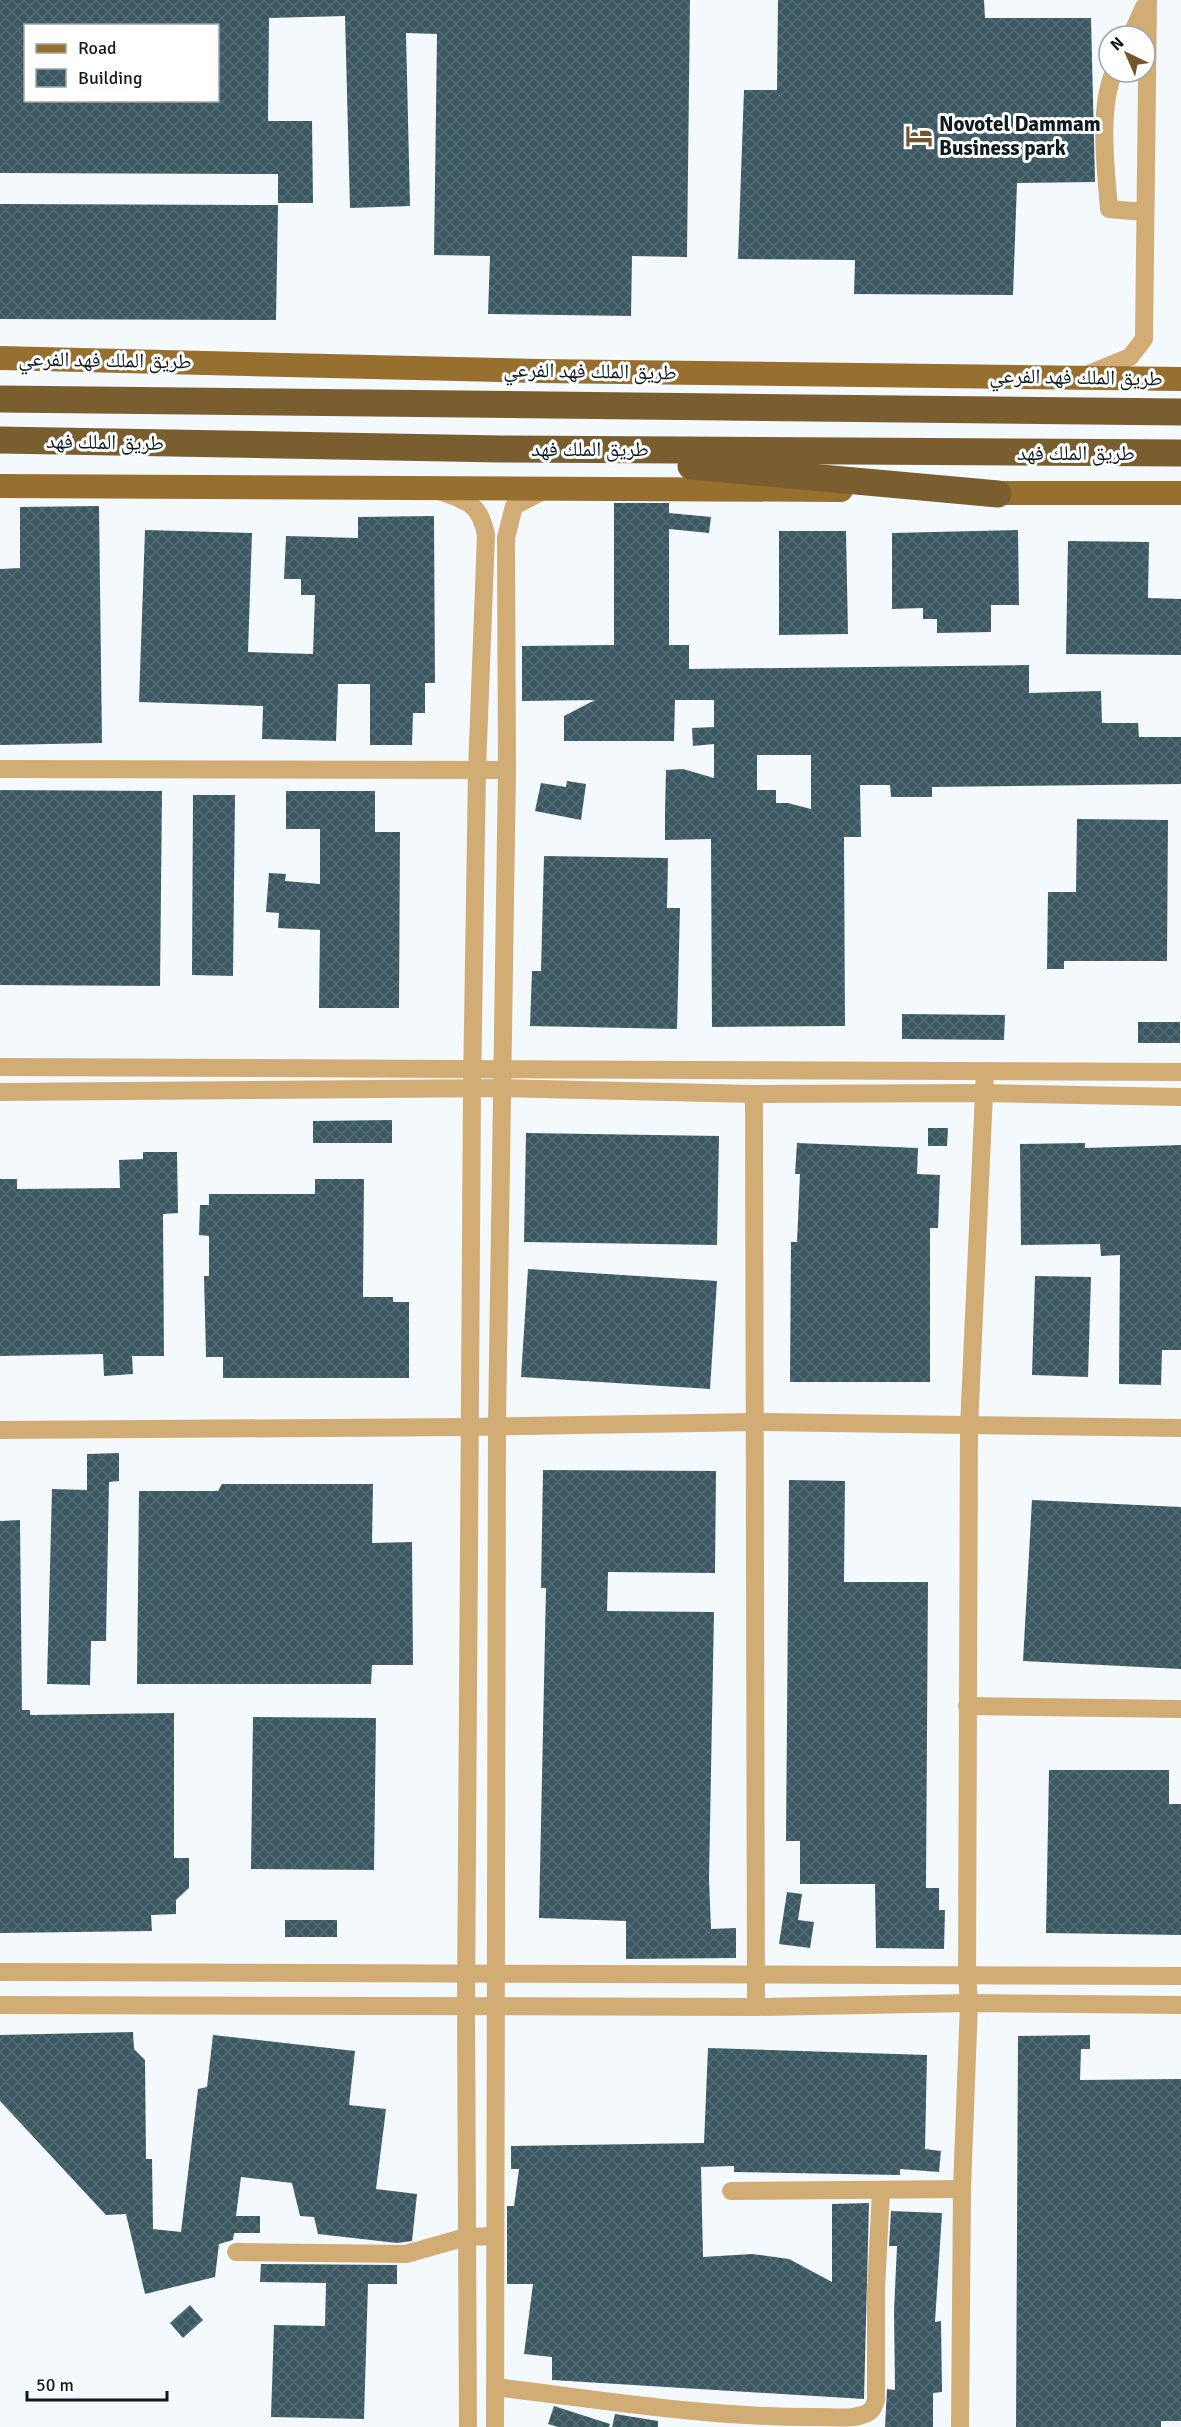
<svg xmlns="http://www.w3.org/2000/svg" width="1181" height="2427" viewBox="0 0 1181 2427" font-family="Signika,'Noto Naskh Arabic',sans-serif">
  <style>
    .building { fill: url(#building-cross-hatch); fill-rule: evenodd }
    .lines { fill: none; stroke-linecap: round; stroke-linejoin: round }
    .minor { stroke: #d1ac75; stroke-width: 18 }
    .major { stroke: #977030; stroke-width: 24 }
    .highway { stroke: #7b5e2f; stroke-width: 27 }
    .labels { text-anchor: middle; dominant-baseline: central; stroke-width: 6; stroke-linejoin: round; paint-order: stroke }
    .poi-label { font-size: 21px; font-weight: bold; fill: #0e1a1f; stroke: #fff; text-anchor: start }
    .street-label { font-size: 21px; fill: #0e1a1f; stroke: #fff }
  </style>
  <defs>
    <pattern id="building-cross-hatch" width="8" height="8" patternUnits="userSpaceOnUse" patternTransform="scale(1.5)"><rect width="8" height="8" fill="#3c5963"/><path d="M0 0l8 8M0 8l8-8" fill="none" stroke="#556c75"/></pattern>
  </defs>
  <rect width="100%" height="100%" fill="#f3f9fc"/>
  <g class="building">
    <path d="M0 0H690L687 257 632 256 631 316 488 314 490 256 434 255 437 34 406 33 410 206 350 208 345 16 269 18 268 121H312L313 203H278V174L0 173ZM26 26H218V100H26Z"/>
    <path d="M778 0H984L985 18H1091L1095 182 1017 183 1013 295 854 294 855 260 738 259 744 90H777Z"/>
    <path d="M0 204 278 205 276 320 0 319Z"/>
    <path d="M614 503H669V513L711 517 709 533 669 529V645H689V669L1029 665V693L1101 691 1102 723H1138L1139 737H1181V784L932 787V797H891L890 785H860L861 837H844L845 1026 712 1027 711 839 665 840V812L666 770 683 769 714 778V744L693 746 692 728 714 727V700H675L674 741H564V716L595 700 522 701V646L614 645ZM757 755H811V809L788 803H776V790H757Z"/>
    <path d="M99 506 102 743 0 745V569L20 568V507Z"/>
    <path d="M434 516 435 683H425V713H413L412 745H370V684H338L336 741 262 739 263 706 139 702 145 530 252 533 248 652 313 654 315 595H301V579H284L286 536 358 538V517Z"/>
    <path d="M1018 530 1019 605H991V632L937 633V619H923V608L892 609V533Z"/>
    <path d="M779 531H846L848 634 779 635Z"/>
    <path d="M1068 541 1149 542 1148 598 1181 599V655L1066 654Z"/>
    <path d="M567 781 586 784 581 820 535 811 541 783 566 787Z"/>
    <path d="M0 790 162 791 160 986 0 985Z"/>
    <path d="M286 791H375V832H400L399 1008H319L320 930 278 928 279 913 266 912 269 873 286 874 285 881 320 884V829H286Z"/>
    <path d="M193 795H235L233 976 192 975Z"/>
    <path d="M1077 819 1168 820 1167 961H1064V969H1047L1048 892H1076Z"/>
    <path d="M544 856 668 858 667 908H680L677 1029 530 1026 532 971H541Z"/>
    <path d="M902 1014 1005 1015 1004 1040 902 1039Z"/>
    <rect x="1138" y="1022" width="42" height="21"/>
    <path d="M392 1120V1143H313V1121Z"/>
    <path d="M928 1128H948L947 1146H928Z"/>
    <path d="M526 1133 719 1136 717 1245 524 1242Z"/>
    <path d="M797 1143 918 1148 917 1174 940 1175 938 1228H930V1382H790L791 1242H797L800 1174H795Z"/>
    <path d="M1085 1143V1148L1181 1145V1350H1162L1161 1385 1119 1384 1120 1255 1101 1256 1100 1244 1021 1245 1020 1144Z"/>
    <path d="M143 1152H177L178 1213 163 1214 164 1356H132L133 1374 104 1376 103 1354 0 1356V1179H17V1189L120 1188 119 1160 143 1159Z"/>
    <path d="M315 1179H364L363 1297H393V1302H409V1378H223V1357H206L204 1276H209V1236L199 1235 200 1205H209V1194H315Z"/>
    <path d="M528 1269 717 1281 710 1389 521 1377Z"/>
    <path d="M1035 1276 1091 1277 1088 1377 1032 1375Z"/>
    <path d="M119 1453V1481L109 1482 106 1641H91L90 1685 47 1684 52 1489 87 1490V1454Z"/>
    <path d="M543 1470 716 1471 715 1573 608 1572 607 1611 714 1612 709 1879 711 1929 736 1928V1958L626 1959V1921L539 1918 546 1588H541Z"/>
    <path d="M789 1480 845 1481 844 1582H928L926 1888H939V1910H945L944 1949 876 1948 875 1884H800V1841H786Z"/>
    <path d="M222 1484H373L372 1543 412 1542 413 1665H372L371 1684H137L139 1491H218Z"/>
    <path d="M1032 1500 1181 1507V1669L1023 1661Z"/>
    <path d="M20 1520 22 1710H30V1715L174 1713V1858H189V1888L176 1900V1914L151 1915 152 1931 0 1933V1521Z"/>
    <path d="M253 1717 376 1718 374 1870 251 1869Z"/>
    <path d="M1049 1770H1169V1804H1181V1935L1046 1933Z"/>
    <path d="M787 1892 802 1894 798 1920 814 1922 810 1948 779 1944Z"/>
    <rect x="285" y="1920" width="52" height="17"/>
    <path d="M133 2032 134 2049 145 2060 146 2159H152L153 2229 181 2232 198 2089 207 2087 213 2035 355 2051 349 2105 386 2109 376 2189 417 2194 412 2241 397 2243 318 2234 314 2217 300 2216 292 2183 241 2177 236 2216H260V2233H234L233 2240 219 2244 215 2277 145 2294 126 2214 106 2215 0 2101V2035Z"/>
    <path d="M1090 2035V2049H1081L1080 2080 1181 2079V2421H1161V2427H1016L1018 2036Z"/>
    <path d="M708 2048 927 2055 925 2149 941 2151 939 2172 900 2169V2175L734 2172V2166L701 2167 703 2257 752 2254 789 2259 832 2282V2204L869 2203 864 2399 552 2380V2357L524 2354 533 2284H507V2206H514L519 2169H511V2146L704 2143Z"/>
    <path d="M891 2211 942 2213 935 2322 941 2321 942 2392 933 2393V2427H885L887 2389 895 2390 894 2311 897 2246H889Z"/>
    <path d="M261 2264 397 2265V2284H368L364 2419 271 2417 274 2325 325 2326 326 2283 260 2282Z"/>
    <path d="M190 2305 203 2320 183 2338 170 2323Z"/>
    <path d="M554 2406 610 2424 609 2427H558L548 2424Z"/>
    <path d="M615 2414 658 2421V2427H612Z"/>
  </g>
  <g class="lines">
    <g class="minor">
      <path d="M1131 36 1144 7"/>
      <path d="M1114 72C1098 108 1106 170 1109 209L1144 212"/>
      <path d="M1086 375 1130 357 1144 339 1148 0"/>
      <path d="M442 492C469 502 480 504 486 535L477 770 472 1089 466 2006 468 2427"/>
      <path d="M0 769 507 770"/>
      <path d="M0 1067 1181 1072"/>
      <path d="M0 1092 501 1088 754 1094 983 1093 1181 1097"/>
      <path d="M754 1094 756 2007"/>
      <path d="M0 1430 469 1427 755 1422 1181 1428"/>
      <path d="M967 1706 1181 1709"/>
      <path d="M0 1972 1181 1976"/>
      <path d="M0 2005 756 2007 969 2003 1181 2005"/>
      <path d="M731 2191 962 2189"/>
      <path d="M236 2252 406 2254 466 2237 495 2236"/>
      <path d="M495 2387C603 2400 710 2418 820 2417 835 2417 856 2420 869 2412 874 2409 874 2405 876 2400V2290L881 2190"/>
      <path d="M495 2427 497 1425 507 770 506 538 514 506 545 490"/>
      <path d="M960 2427 962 2189 969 2003 967 1974 969 1427 985 1071"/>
    </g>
    <g class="major">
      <path d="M0 358 538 371 1181 379"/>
      <path d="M0 486 841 490"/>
      <path d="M980 493H1181"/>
    </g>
    <g class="highway">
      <path d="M0 399 1181 412"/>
      <path d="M0 440 501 449 1181 453"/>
      <path d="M691 466 998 494"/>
    </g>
  </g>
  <defs>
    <symbol id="hotel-bare" viewBox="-9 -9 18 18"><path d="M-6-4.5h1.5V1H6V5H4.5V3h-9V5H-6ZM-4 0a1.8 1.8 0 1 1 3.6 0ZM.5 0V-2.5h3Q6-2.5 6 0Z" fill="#735629" stroke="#fff" stroke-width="2.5" paint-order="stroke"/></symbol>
  </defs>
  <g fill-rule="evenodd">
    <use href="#hotel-bare" x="900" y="117" width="38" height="38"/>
  </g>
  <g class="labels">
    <g class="poi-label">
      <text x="939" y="124">Novotel Dammam<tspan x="939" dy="24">Business park</tspan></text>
    </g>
    <g class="street-label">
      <text transform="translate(105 360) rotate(1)">طريق الملك فهد الفرعي</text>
      <text transform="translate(590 371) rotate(1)">طريق الملك فهد الفرعي</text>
      <text transform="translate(1076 377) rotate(1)">طريق الملك فهد الفرعي</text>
      <text transform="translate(105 442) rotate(1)">طريق الملك فهد</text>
      <text x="590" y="449">طريق الملك فهد</text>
      <text x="1076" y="453">طريق الملك فهد</text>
    </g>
  </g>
  <rect x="24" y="24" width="195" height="78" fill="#ffffff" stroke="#9fa3a5" stroke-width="1.5"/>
  <rect x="36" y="44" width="30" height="9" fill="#977030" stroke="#9fa3a5" stroke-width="1.5"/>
  <text x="78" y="54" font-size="18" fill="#0e1a1f">Road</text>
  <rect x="36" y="69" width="30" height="18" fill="url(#building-cross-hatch)" stroke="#9fa3a5" stroke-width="1.5"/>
  <text x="78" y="84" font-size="18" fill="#0e1a1f">Building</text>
  <g transform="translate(1127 54) rotate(316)"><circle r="28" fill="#ffffff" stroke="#9fa3a5" stroke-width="1.5"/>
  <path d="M0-4.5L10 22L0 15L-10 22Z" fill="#735629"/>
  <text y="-9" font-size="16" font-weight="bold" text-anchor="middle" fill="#0e1a1f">N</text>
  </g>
  <path d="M27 2391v9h140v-9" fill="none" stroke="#0e1a1f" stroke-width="3"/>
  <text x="36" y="2391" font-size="18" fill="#0e1a1f" stroke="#ffffff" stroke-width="4.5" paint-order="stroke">50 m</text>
</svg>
